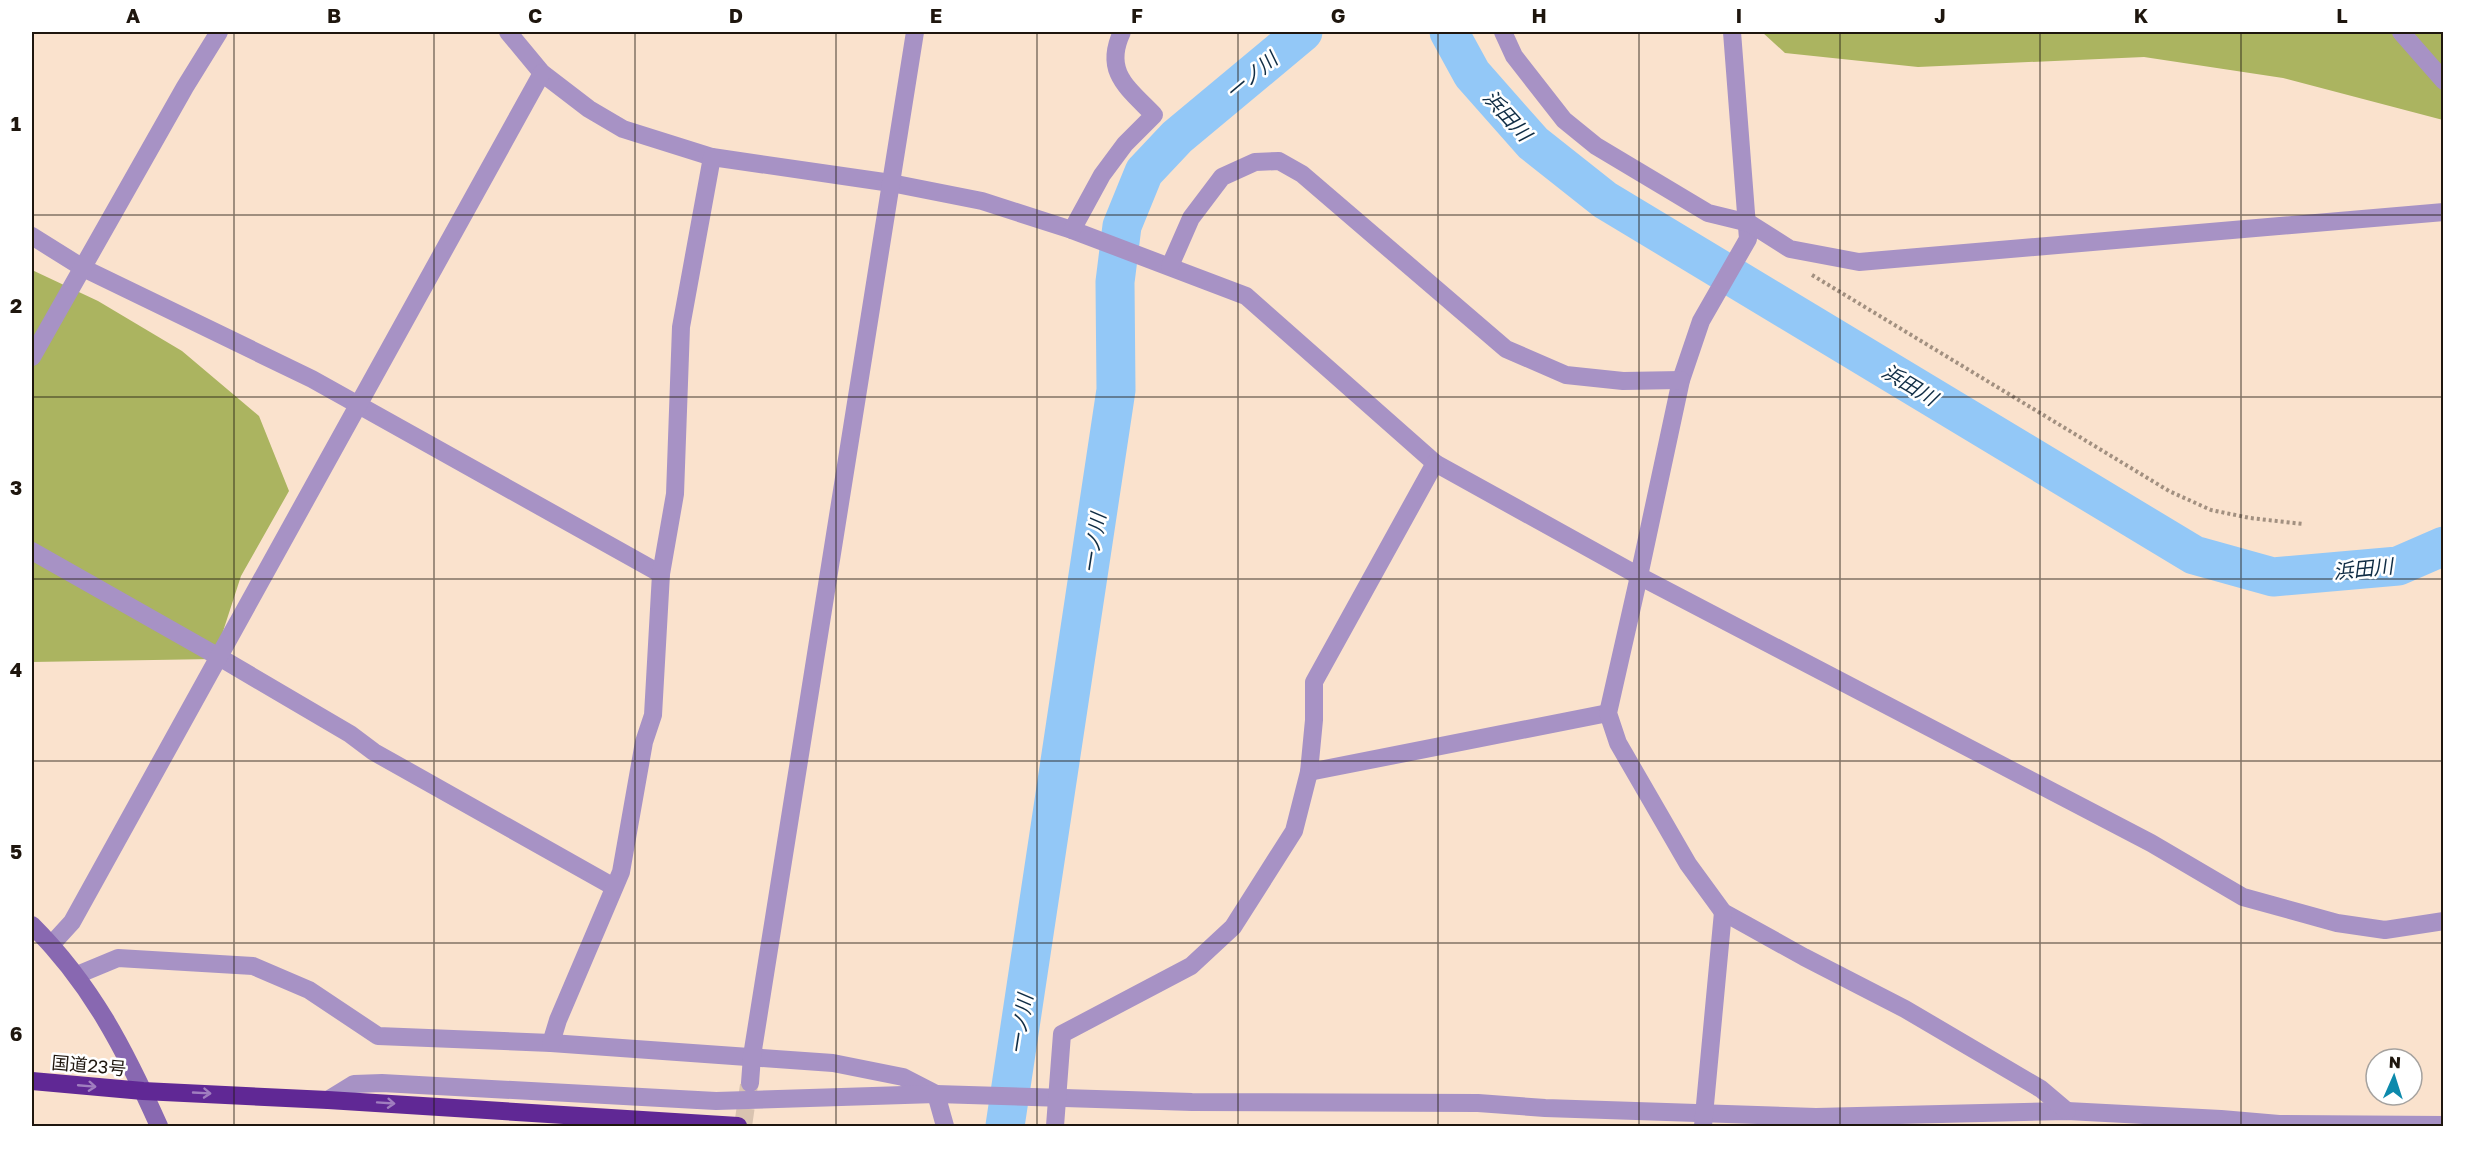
<svg xmlns="http://www.w3.org/2000/svg" width="2475" height="1158" viewBox="0 0 2475 1158" font-family="'Golos Text','Noto Sans JP',sans-serif">
  <style>
    .forest { fill: #abb460 }
    .lines { fill: none; stroke-linecap: round; stroke-linejoin: round }
    .river { stroke: #93c8f7; stroke-width: 39 }
    .street-tunnel { stroke: #d9c3b0; stroke-width: 18; stroke-dasharray: 18 9; stroke-linecap: butt }
    .path { stroke: #a29080; stroke-width: 4; stroke-dasharray: 3 3; stroke-linecap: butt }
    .street { stroke: #a792c5; stroke-width: 18 }
    .secondary { stroke: #8868b1; stroke-width: 18 }
    .highway { stroke: #602895; stroke-width: 18 }
    .oneway { stroke: #a07ebf }
    .grid { fill: none; stroke: #1e160e; stroke-width: 1.5; stroke-opacity: 0.55 }
    .labels { text-anchor: middle; dominant-baseline: central; stroke-width: 5; stroke-linejoin: round; paint-order: stroke }
    .street-label { font-size: 18px; fill: #1e160e; stroke: #fff }
    .water-label { font-size: 20px; font-style: italic; fill: #102d45; stroke: #fff }
    .neatline { fill: none; stroke: #1e160e; stroke-width: 2 }
    .grid-label { font-size: 20px; text-anchor: middle; font-weight: bold; fill: #1e160e }
  </style>
  <rect width="100%" height="100%" fill="#fae2cd"/>
  <g class="forest">
    <path d="M1762 32H2443V120L2283 78 2144 57 1918 67 1785 53Z"/>
    <path d="M32 270 98 301 182 351 259 416 289 491 241 576 214 659 32 662Z"/>
  </g>
  <g class="lines">
    <g class="river">
      <path d="M1449 32 1472 74 1533 143 1605 200 2194 555 2273 577 2398 566 2444 546"/>
      <path d="M1005 1126 1116 390 1115 282 1122 226 1144 172 1177 137 1303 32"/>
    </g>
    <path class="street-tunnel" d="M743 1126 749 1085"/>
    <path class="path" d="M1812 275 2169 491 2211 510 2250 518 2303 524"/>
    <g class="street">
      <path d="M508 32 542 73 589 109 623 129 712 157 891 183 982 201 1072 230 1246 296 1435 463 1639 576 1681 380 1701 321 1748 239 1732 32"/>
      <path d="M1503 32 1514 56 1564 120 1596 146 1708 213 1749 223 1790 249 1859 262 2444 212"/>
      <path d="M2401 32 2444 81"/>
      <path d="M1072 230 1102 175 1125 144 1154 115C1128 88 1103 72 1122 32"/>
      <path d="M32 236 83 268 312 379 661 574"/>
      <path d="M1170 266 1191 218 1222 177 1255 162 1279 161 1302 174 1506 349 1566 375 1623 381 1681 380"/>
      <path d="M32 357 185 87 219 32"/>
      <path d="M32 551 219 657 350 734 374 752 614 887"/>
      <path d="M1309 772 1608 713"/>
      <path d="M51 945 72 922 542 73"/>
      <path d="M77 975 118 958 253 966 309 990 378 1036 551 1043 833 1063 903 1077 936 1094 945 1126"/>
      <path d="M551 1043 558 1020 621 872 644 742 653 715 661 574 675 494 681 327 712 157"/>
      <path d="M750 1083 752 1056 915 32"/>
      <path d="M328 1100 354 1084 382 1083 716 1101 936 1094 1192 1102 1478 1103 1545 1108 1816 1117 2067 1111 2221 1119 2279 1124 2444 1125"/>
      <path d="M2067 1111 2041 1089 1905 1009 1804 957 1723 912 1688 864 1618 743 1608 713 1639 576 2151 843 2243 897 2337 923 2385 930 2444 921"/>
      <path d="M1055 1126 1062 1034 1191 966 1233 927 1294 831 1309 772 1314 720V682L1435 463"/>
      <path d="M1703 1126 1723 912"/>
    </g>
    <path class="secondary" d="M32 925C92 985 125 1050 159 1126"/>
    <path class="highway" d="M32 1081 143 1091 328 1100 738 1126"/>
  </g>
  <defs><path id="oneway-shaft" d="M-6 0H5M1.5-3L5.5 0L1.5 3" fill="none" stroke-width="1.6" stroke-linecap="round" stroke-linejoin="round" transform="scale(1.5)"/></defs>
  <g class="oneway">
    <use href="#oneway-shaft" transform="translate(87 1086) rotate(5)"/>
    <use href="#oneway-shaft" transform="translate(202 1093) rotate(3)"/>
    <use href="#oneway-shaft" transform="translate(386 1103) rotate(4)"/>
  </g>
  <path class="grid" d="M234 32V1126M434 32V1126M635 32V1126M836 32V1126M1037 32V1126M1238 32V1126M1438 32V1126M1639 32V1126M1840 32V1126M2040 32V1126M2241 32V1126M32 215H2444M32 397H2444M32 579H2444M32 761H2444M32 943H2444"/>
  <g class="labels">
    <g class="street-label">
      <text transform="translate(89 1065) rotate(5)">国道23号</text>
    </g>
    <g class="water-label">
      <text transform="translate(1251 75) rotate(-40)">一ノ川</text>
      <text transform="translate(1508 115) rotate(48)">浜田川</text>
      <text transform="translate(1910 384) rotate(31)">浜田川</text>
      <text transform="translate(1093 543) rotate(-81)">一ノ川</text>
      <text transform="translate(2363 568) rotate(-6)">浜田川</text>
      <text transform="translate(1020 1024) rotate(-81)">一ノ川</text>
    </g>
  </g>
  <rect width="2475" height="1158" fill="none" stroke="#ffffff" stroke-width="66"/>
  <g transform="translate(2394 1077) rotate(3)"><circle r="28" fill="#ffffff" stroke="#a5a29f" stroke-width="1.5"/>
  <path d="M0-4.5L10 22L0 15L-10 22Z" fill="#0d8aac"/>
  <text y="-9" font-size="16" font-weight="bold" text-anchor="middle" fill="#1e160e">N</text>
  </g>
  <rect x="33" y="33" width="2409" height="1092" class="neatline"/>
  <g class="grid-label">
    <text x="133" y="23">A</text>
    <text x="334" y="23">B</text>
    <text x="535" y="23">C</text>
    <text x="736" y="23">D</text>
    <text x="936" y="23">E</text>
    <text x="1137" y="23">F</text>
    <text x="1338" y="23">G</text>
    <text x="1539" y="23">H</text>
    <text x="1739" y="23">I</text>
    <text x="1940" y="23">J</text>
    <text x="2141" y="23">K</text>
    <text x="2342" y="23">L</text>
    <text x="16" y="131">1</text>
    <text x="16" y="313">2</text>
    <text x="16" y="495">3</text>
    <text x="16" y="677">4</text>
    <text x="16" y="859">5</text>
    <text x="16" y="1041">6</text>
  </g>
</svg>
